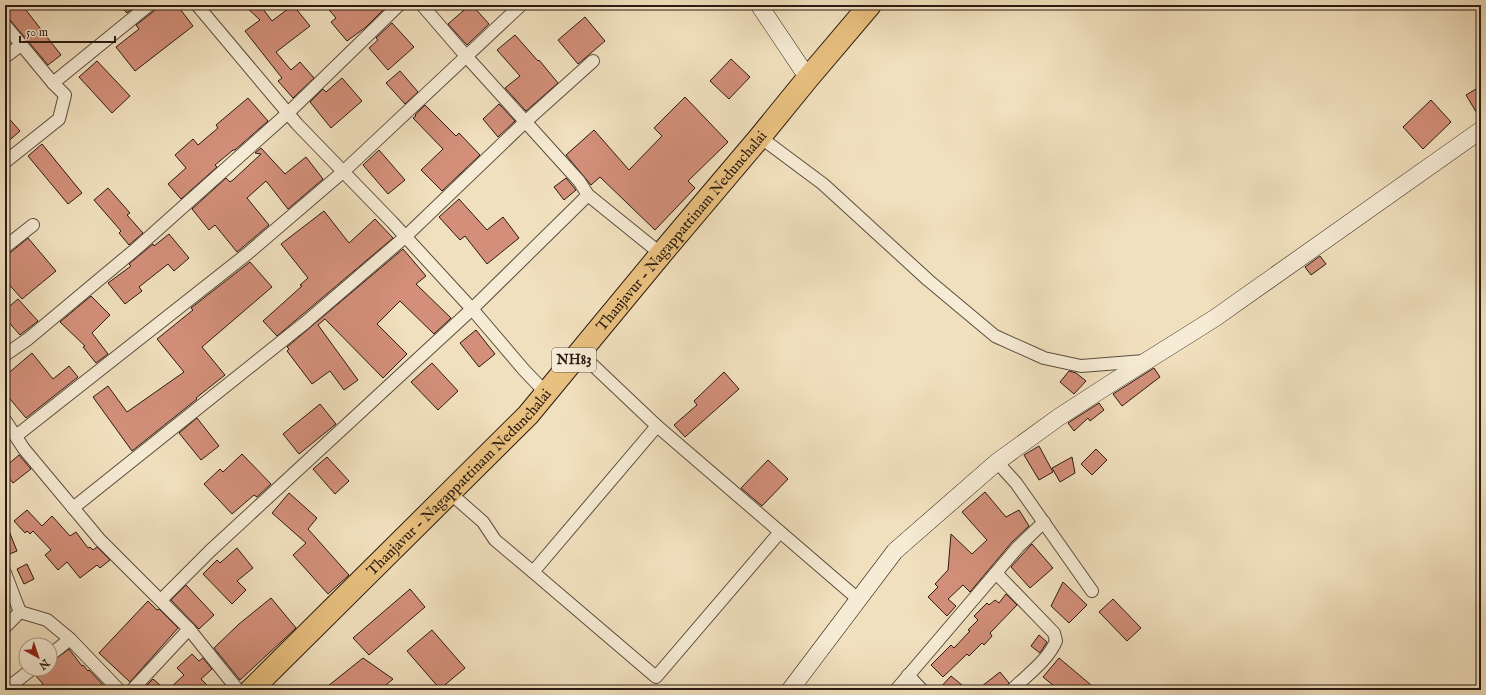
<svg xmlns="http://www.w3.org/2000/svg" width="1486" height="695" viewBox="0 0 1486 695" font-family="'IM FELL English',serif">
  <style>
    .building { fill: #d38f7a; stroke: #2a1a13 }
    .lines { fill: none; stroke-linecap: round; stroke-linejoin: round }
    .street-casing { stroke: #5c4c3e; stroke-width: 14 }
    .secondary-casing { stroke: #2a1a13; stroke-width: 18 }
    .highway-casing { stroke: #2a1a13; stroke-width: 24 }
    .street { stroke: #f6ebd5; stroke-width: 12 }
    .secondary { stroke: #f6ebd5; stroke-width: 17 }
    .highway { stroke: #e8c07f; stroke-width: 22 }
    .labels { text-anchor: middle; dominant-baseline: central; stroke-width: 3; stroke-linejoin: round; paint-order: stroke }
    .shield { fill: #f6ebd5; stroke: #67594d; stroke-width: 1 }
    .shield-label { font-size: 14px; font-weight: bold; fill: #2a1a13 }
    .street-label { font-size: 15px; fill: #2a1a13; stroke: #f6ebd5 }
  </style>
  <rect width="100%" height="100%" fill="#f1e0be"/>
  <filter id="stains"><feTurbulence type="fractalNoise" baseFrequency=".005" numOctaves="4"/><feColorMatrix values="0 0 0 0 .2 0 0 0 0 .09 0 0 0 0 .02 0 0 0 .5 -.17"/></filter>
  <radialGradient id="worn" r=".72"><stop offset=".6" stop-color="#630" stop-opacity="0"/><stop offset="1" stop-color="#630" stop-opacity=".3"/></radialGradient>
  <g class="building">
    <path d="M5 5H22L61 55 48 65 5 14Z"/>
    <path d="M120 5H137L127 13Z"/>
    <path d="M156 5H177L193 26 135 71 116 47 139 29 136 25 154 11Z"/>
    <path d="M244 5H260L272 21 293 5 310 26 276 52 291 70 300 62 314 78 293 98 278 81 282 78 245 31 260 20Z"/>
    <path d="M325 5H388L366 27 347 41 331 22 336 18Z"/>
    <path d="M470 5H472L489 24 467 45 448 24Z"/>
    <path d="M585 17 605 41 578 64 558 40Z"/>
    <path d="M392 23 414 47 388 70 369 48 378 40 376 38Z"/>
    <path d="M515 35 538 61 539 60 558 83 526 111 505 88 520 76 497 50Z"/>
    <path d="M731 59 750 77 729 99 710 81Z"/>
    <path d="M97 61 130 96 112 113 79 77Z"/>
    <path d="M400 71 418 92 405 104 386 83Z"/>
    <path d="M342 78 362 101 331 128 310 102 323 89 326 92Z"/>
    <path d="M1481 86V120L1466 95Z"/>
    <path d="M685 97 728 142 688 181 695 188 655 230 600 177 591 185 566 155 594 130 629 170 662 136 654 128Z"/>
    <path d="M248 98 268 121 235 150H233L215 165 217 167 181 199 168 184 186 168 175 155 193 139 198 145 218 128 216 125Z"/>
    <path d="M1431 100 1451 122 1423 149 1403 127Z"/>
    <path d="M499 104 515 121 498 137 483 119Z"/>
    <path d="M425 105 456 136 459 133 480 155 442 191 421 170 443 149 413 118 416 116 415 115Z"/>
    <path d="M5 114 20 131 5 144Z"/>
    <path d="M42 144 82 193 68 204 28 156Z"/>
    <path d="M261 148 285 174 306 157 323 179 288 209 266 181 247 198 269 225 237 252 215 225 209 230 192 209 226 178 230 182 233 180 261 154 255 153Z"/>
    <path d="M379 150 405 180 388 194 363 165Z"/>
    <path d="M566 178 576 190 564 200 554 187Z"/>
    <path d="M108 188 130 213 127 215 143 233 129 245 119 233 121 231 94 200Z"/>
    <path d="M459 199 487 230 503 217 519 238 487 264 465 236 460 240 439 217Z"/>
    <path d="M324 211 349 243 375 219 393 238 277 336 263 321 302 286 300 285 308 278 281 244Z"/>
    <path d="M169 234 189 258 174 271 168 264 139 287 142 291 125 304 108 283 131 266 129 264 153 244 154 246Z"/>
    <path d="M28 238 56 271 22 299 5 280V257Z"/>
    <path d="M403 249 426 276 416 284 451 318 434 334 400 301 377 324 407 354 383 378 325 319 318 325 358 380 344 390 330 371 312 384 287 351 289 349 287 347Z"/>
    <path d="M1320 256 1326 264 1311 275 1305 267Z"/>
    <path d="M250 262 272 287 202 347 225 375 196 398 197 399 132 451 93 397 108 386 127 412 184 372 157 339 193 310 191 308Z"/>
    <path d="M91 296 110 315 92 333 108 354 96 363 83 347 85 346 60 322Z"/>
    <path d="M18 299 38 321 20 335 5 318V310Z"/>
    <path d="M476 330 495 354 479 367 460 343Z"/>
    <path d="M32 353 53 379 69 366 78 377 26 418 5 393V376Z"/>
    <path d="M432 363 458 391 438 410 411 382Z"/>
    <path d="M1154 368 1160 377 1122 406 1113 394Z"/>
    <path d="M1069 371 1076 373 1086 381 1074 394 1060 382Z"/>
    <path d="M724 372 739 389 685 437 674 425 697 405 694 401Z"/>
    <path d="M1099 403 1104 410 1090 421 1088 418 1074 431 1068 423Z"/>
    <path d="M320 404 336 424 299 454 283 434Z"/>
    <path d="M197 418 219 446 201 460 179 433Z"/>
    <path d="M1039 446 1053 472 1039 480 1024 455Z"/>
    <path d="M1096 449 1107 460 1092 475 1081 464Z"/>
    <path d="M242 454 271 484 257 497 254 495 232 514 204 484 220 469 223 472Z"/>
    <path d="M19 455 31 469 13 483 5 473V467Z"/>
    <path d="M327 457 349 481 335 494 313 469Z"/>
    <path d="M1072 457 1075 473 1060 482 1052 468Z"/>
    <path d="M768 460 788 479 762 506 741 488Z"/>
    <path d="M985 492 1006 517 1019 510 1029 526 1012 542 970 592 963 585 948 599 956 606 947 616 928 597 938 587 935 584 948 570 951 534 972 554 987 540 962 512Z"/>
    <path d="M289 493 317 518 308 529 349 575 328 594 293 555 306 543 272 513Z"/>
    <path d="M27 510 42 526 52 516 70 536 76 532 88 548 90 547 93 550 97 547 110 560 100 568 97 565 80 578 67 562 58 570 45 555 51 550 33 531 30 534 27 531 25 533 14 521Z"/>
    <path d="M5 521 17 551 5 556Z"/>
    <path d="M1032 544 1053 568 1030 588 1011 567Z"/>
    <path d="M237 548 253 568 237 581 246 590 232 604 203 574 217 560 220 563Z"/>
    <path d="M27 564 34 579 24 584 17 569Z"/>
    <path d="M1063 582 1087 605 1069 623 1051 606Z"/>
    <path d="M186 585 214 615 199 629 171 600Z"/>
    <path d="M410 589 425 607 369 655 353 638Z"/>
    <path d="M1006 594 1017 605 990 633 992 636 984 645 982 643 969 656 967 654 943 677 931 665 951 645 954 648 970 631 968 630 978 620 974 616 987 603 989 605 995 600 999 603Z"/>
    <path d="M271 598 296 628 240 680 214 648 239 624Z"/>
    <path d="M1113 599 1141 628 1127 641 1099 612Z"/>
    <path d="M148 601 157 610 159 609 178 628 130 682 99 653Z"/>
    <path d="M432 630 465 668 440 689 407 651Z"/>
    <path d="M1039 635 1047 642 1040 653 1031 646Z"/>
    <path d="M69 649 82 666 83 665 88 671 89 670 108 690H36L43 684 36 676 44 669H50V663Z"/>
    <path d="M192 654 199 661 203 658 212 669 201 679 212 690H168L184 675 177 668Z"/>
    <path d="M363 658 393 679 380 690H323Z"/>
    <path d="M1059 658 1097 690H1059L1043 677Z"/>
    <path d="M1000 672 1009 683 1005 690H977Z"/>
    <path d="M951 676 968 690H938Z"/>
    <path d="M153 679 166 690H142Z"/>
  </g>
  <g class="lines">
    <defs>
      <g id="street">
        <path d="M197 5 297 124 392 222 472 309 524 370 546 393"/>
        <path d="M422 5 466 56 579 181 588 195 661 254"/>
        <path d="M5 25 53 83 65 95 59 119 5 162"/>
        <path d="M5 57 21 45"/>
        <path d="M53 83 149 5"/>
        <path d="M760 137 823 184 928 280 995 336 1044 358 1081 366 1144 361"/>
        <path d="M5 247 33 225"/>
        <path d="M580 353 657 426 858 599"/>
        <path d="M5 355 28 339 137 248 288 113 399 5"/>
        <path d="M5 420 24 449 100 540 189 629 238 690"/>
        <path d="M657 426 533 572 656 677 780 532"/>
        <path d="M16 436 247 254 344 171 521 5"/>
        <path d="M997 462 1016 483 1092 591"/>
        <path d="M450 493 483 522 495 540 533 572"/>
        <path d="M73 508 306 322 405 237 525 122 593 61"/>
        <path d="M5 573 20 612 5 627"/>
        <path d="M996 573 1054 633 1056 641C1048 660 1027 675 1012 690"/>
        <path d="M161 600 210 551 472 309 588 195"/>
        <path d="M20 612 47 620 70 639 119 690"/>
        <path d="M50 655 70 639"/>
        <path d="M908 675 922 690"/>
        <path d="M5 690 32 669"/>
        <path d="M132 690 189 629"/>
        <path d="M896 690 1018 547 1044 522"/>
      </g>
      <g id="secondary">
        <path d="M759 5 808 78"/>
        <path d="M790 690 895 551 997 462 1059 417 1113 382 1215 318 1481 130"/>
      </g>
      <g id="highway">
        <path id="s1" d="M251 690 528 415 661 254 760 137 808 78 870 5"/>
      </g>
    </defs>
    <use href="#street" class="street-casing"/>
    <use href="#secondary" class="secondary-casing"/>
    <use href="#highway" class="highway-casing"/>
    <use href="#street" class="street"/>
    <use href="#secondary" class="secondary"/>
    <use href="#highway" class="highway"/>
  </g>
  <g class="labels">
    <rect class="shield" x="552" y="348" width="44" height="24" rx="3"/>
    <g class="shield-label">
      <text x="574" y="360">NH83</text>
    </g>
    <g class="street-label">
      <text stroke="none"><textPath href="#s1" startOffset="630">Thanjavur - Nagappattinam Nedunchalai</textPath></text>
      <text stroke="none"><textPath href="#s1" startOffset="294">Thanjavur - Nagappattinam Nedunchalai</textPath></text>
    </g>
  </g>
  <rect width="1486" height="695" fill="none" stroke="#f1e0be" stroke-width="20"/>
  <rect x="6" y="6" width="1474" height="683" fill="none" stroke="#2a1a13" stroke-width="2"/>
  <rect x="10" y="10" width="1466" height="675" fill="none" stroke="#2a1a13"/>
  <g transform="translate(38 657) rotate(140)"><circle r="19" fill="#f6ebd5" stroke="#a49787"/>
  <path d="M0-3L7 15L0 10L-7 15Z" fill="#8f2418"/>
  <text y="-6" font-size="11" font-weight="bold" text-anchor="middle" fill="#2a1a13">N</text>
  </g>
  <path d="M20 36v6h95v-6" fill="none" stroke="#2a1a13" stroke-width="2"/>
  <text x="26" y="36" font-size="12" fill="#2a1a13" stroke="#f6ebd5" stroke-width="3" paint-order="stroke">50 m</text>
  <rect width="100%" height="100%" filter="url(#stains)"/>
  <rect width="100%" height="100%" fill="url(#worn)"/>
</svg>
